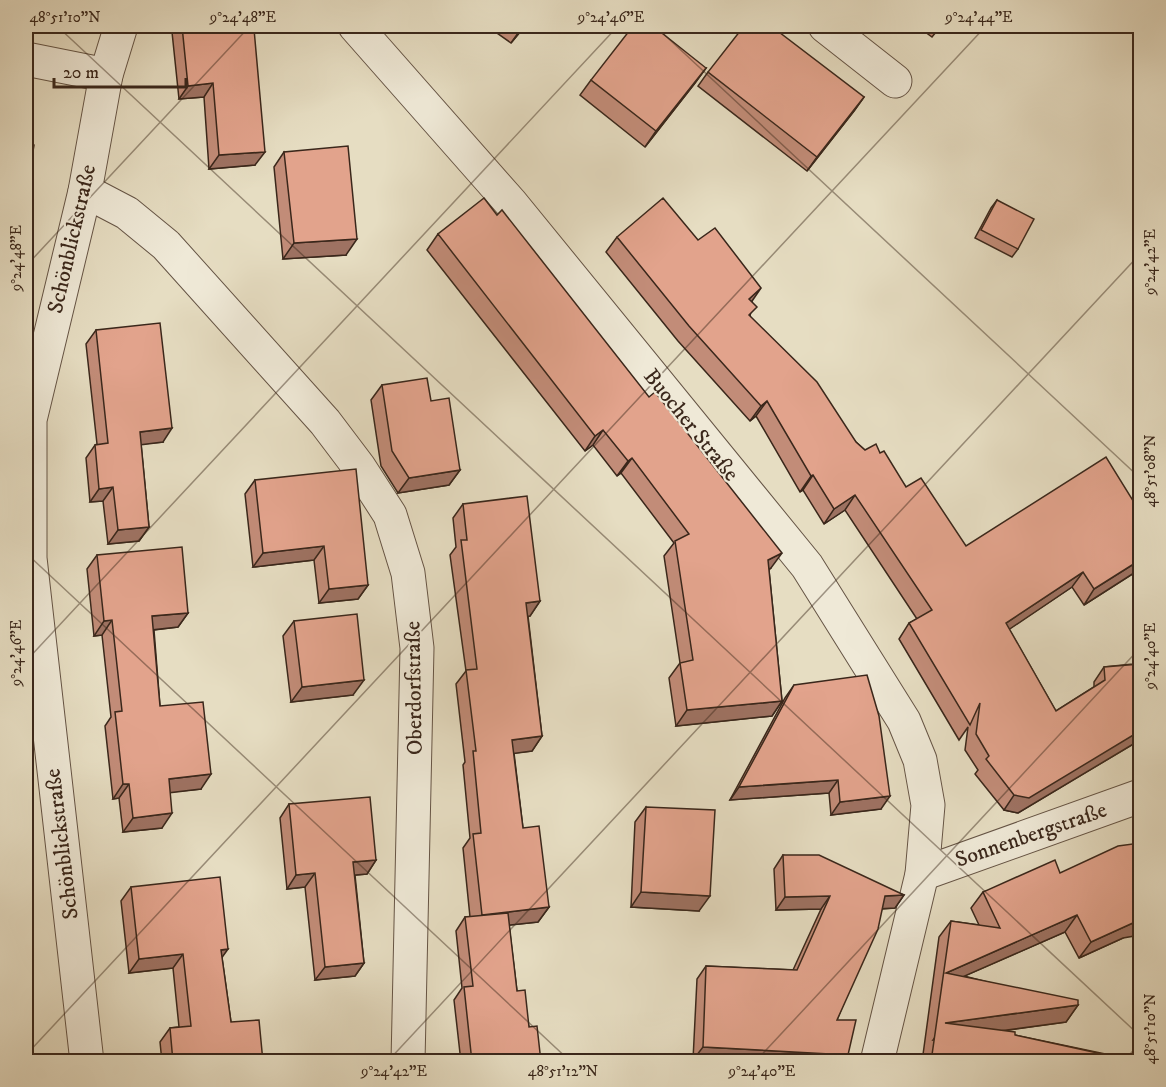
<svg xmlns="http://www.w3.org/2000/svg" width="1166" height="1087" viewBox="0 0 1166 1087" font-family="'IM FELL DW Pica',serif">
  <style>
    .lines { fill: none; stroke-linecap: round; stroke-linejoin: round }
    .minor-casing { stroke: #655445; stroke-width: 35 }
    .tertiary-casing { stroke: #655445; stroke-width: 35 }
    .minor { stroke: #efe9d7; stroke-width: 33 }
    .tertiary { stroke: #efe9d7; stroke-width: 33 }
    .wall { fill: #c28c78; stroke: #3a271b; stroke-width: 1.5; fill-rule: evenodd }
    .shaded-wall { fill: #9e7262; stroke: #3a271b; stroke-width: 1.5 }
    .building { fill: #e2a38c; stroke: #3a271b; stroke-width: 1.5 }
    .ticks { fill: none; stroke: #3a271b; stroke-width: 1.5; stroke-opacity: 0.45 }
    .labels { text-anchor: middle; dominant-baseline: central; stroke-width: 4.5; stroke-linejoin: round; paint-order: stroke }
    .street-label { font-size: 22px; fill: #3a271b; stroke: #efe9d7 }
    .neatline { fill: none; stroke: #3a271b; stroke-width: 2 }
    .ticks-label { font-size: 15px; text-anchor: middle; fill: #3a271b }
  </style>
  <rect width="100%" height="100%" fill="#e6ddc2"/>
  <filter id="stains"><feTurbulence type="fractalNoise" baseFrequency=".00333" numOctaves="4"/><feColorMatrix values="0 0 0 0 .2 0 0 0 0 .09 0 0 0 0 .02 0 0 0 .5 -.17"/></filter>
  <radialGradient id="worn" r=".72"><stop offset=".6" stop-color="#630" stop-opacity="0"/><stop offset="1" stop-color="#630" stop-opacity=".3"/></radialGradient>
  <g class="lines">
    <defs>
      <g id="minor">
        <path d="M825 26 895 81"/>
        <path d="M26 59 106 75"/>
        <path d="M85 191 127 213 166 245 325 422 359 467 390 515 408 573 417 648 408 1062"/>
        <path d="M922 874 1140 796"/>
        <path d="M87 1062 30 558V420L85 191 106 75 121 26"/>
      </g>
      <path id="tertiary" d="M355 26 511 203 807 566 904 721 920 760 928 805 922 874 877 1062"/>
    </defs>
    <use href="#minor" class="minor-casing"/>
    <use href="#tertiary" class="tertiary-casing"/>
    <use href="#minor" class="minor"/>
    <use href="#tertiary" class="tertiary"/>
  </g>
  <g class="wall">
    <path d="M177 26H218L219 32 255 165 209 169 204 97 179 99 172 32Z"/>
    <path d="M487 26H525L511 43Z"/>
    <path d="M917 26H941L932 37Z"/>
    <path d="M706 68 695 83 645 147 580 95 591 80Z"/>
    <path d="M708 72 864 97 854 111 807 171 698 86Z"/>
    <path d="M284 152 346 255 283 259 274 167Z"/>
    <path d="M997 200 1018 249 1012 257 975 238 991 208Z"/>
    <path d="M438 234 771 568 769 570 782 701 772 716 676 726 669 678 680 663 664 556 674 543 621 473 617 476 593 445 585 451 427 250Z"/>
    <path d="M617 237 698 240 752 302 750 317 856 442 865 450 880 453 906 487 966 546 1140 512V740L1018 813 1004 810 975 774 978 770 965 750 968 727 959 740 899 639 909 623 917 619 845 510 824 524 803 490 800 492 756 416 750 421 678 341 606 252ZM1134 573 1133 664 1104 667 1094 682V687L1056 711 1009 629 1072 587 1084 605Z"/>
    <path d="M96 330 163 442 141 444 149 527 139 541 108 544 103 501 90 502 86 458 95 445 97 444 86 344Z"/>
    <path d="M382 385 431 401 460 470 449 485 398 493 381 466 371 400Z"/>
    <path d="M255 480 368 585 358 599 319 603 314 560 253 567 245 494Z"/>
    <path d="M463 504 540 601 530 616H528L542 736 532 751 514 753 523 828 549 907 538 922 509 925 517 991 541 1062H461L454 1000 462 988 456 931 465 917H470L463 848 470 838 463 765 465 762 456 684 466 671 450 555 456 547 453 518Z"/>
    <path d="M97 555 188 613 178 627 154 630 160 706 201 789 170 792 162 828 123 832 119 798 113 799 105 726 111 717 102 635 94 636 87 569Z"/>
    <path d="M294 621 353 695 291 702 283 636Z"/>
    <path d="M794 685 881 809 831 815 829 793 730 800 785 698Z"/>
    <path d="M289 804 376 860 367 874 355 875 364 963 355 976 315 980 305 887 287 889 280 818Z"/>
    <path d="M646 807 699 911 631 907 635 822Z"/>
    <path d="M783 855 904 895 895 908 882 909 837 1020 848 1055 844 1062H713L693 1060 697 979 706 966 793 970 821 909 776 910 774 869Z"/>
    <path d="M1060 873 1123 938 1079 958 1065 932 964 976 1078 1005 1066 1022 1002 1031 1015 1035 1134 1060 1140 1051V1062H922L939 937 951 921 979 925 971 908 983 892Z"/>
    <path d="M131 887 222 958 231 1022 263 1062H162L160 1042 170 1028 179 1027 173 968 129 973 121 901Z"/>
  </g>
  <g class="shaded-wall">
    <path d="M523 26H525L511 43Z"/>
    <path d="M706 68 695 83 645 147 656 131Z"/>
    <path d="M213 83 204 97 179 99 188 86Z"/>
    <path d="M864 97 854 111 807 171 817 157Z"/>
    <path d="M265 152 255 165 209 169 219 155Z"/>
    <path d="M357 239 346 255 283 259 294 243Z"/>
    <path d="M761 288 750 304 749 299Z"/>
    <path d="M767 401 756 416 750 421 761 406Z"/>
    <path d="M172 428 163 442 131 446 140 432Z"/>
    <path d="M603 430 593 445 585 451 595 436Z"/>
    <path d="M632 458 621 473 617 476 628 461Z"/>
    <path d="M460 470 449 485 398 493 409 478Z"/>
    <path d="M813 475 803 490 800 492 811 476Z"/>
    <path d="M113 487 103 501 90 502 99 489Z"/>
    <path d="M855 495 845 510 824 524 834 509Z"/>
    <path d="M149 527 139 541 108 544 118 530Z"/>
    <path d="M324 546 314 560 253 567 263 553Z"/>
    <path d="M782 553 771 568 757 575 768 560Z"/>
    <path d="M1140 560V563L1134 573 1084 605 1094 589Z"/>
    <path d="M1083 572 1072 587 995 639 1006 623Z"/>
    <path d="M368 585 358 599 319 603 329 589Z"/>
    <path d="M540 601 530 616 516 618 526 603Z"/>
    <path d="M188 613 178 627 142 631 152 616Z"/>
    <path d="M112 620 102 635 94 636 104 621Z"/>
    <path d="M364 680 353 695 291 702 302 687Z"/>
    <path d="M782 701 772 716 676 726 687 710Z"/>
    <path d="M1140 731V740L1018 813 1004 810 1014 795Z"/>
    <path d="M542 736 532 751 502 755 512 740Z"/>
    <path d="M211 774 201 789 159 794 169 779Z"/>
    <path d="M838 780 829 793 730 800 739 787Z"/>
    <path d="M123 784H129L119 798 113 799Z"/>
    <path d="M890 796 881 809 831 815 840 802Z"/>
    <path d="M172 813 162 828 123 832 133 818Z"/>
    <path d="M376 860 367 874 344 876 353 862Z"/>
    <path d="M315 873 305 887 287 889 296 875Z"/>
    <path d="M641 892 710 896 699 911 631 907Z"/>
    <path d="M904 895 895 908 876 909 885 896Z"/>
    <path d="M830 896 821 909 776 910 785 897Z"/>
    <path d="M549 907 538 922 472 929 482 915Z"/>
    <path d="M1077 915 1065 932 942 986 946 973Z"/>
    <path d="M1140 921V935L1123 938 1079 958 1091 942 1135 922Z"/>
    <path d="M228 949 218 963 221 950Z"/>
    <path d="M183 954 173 968 129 973 139 959Z"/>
    <path d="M364 963 355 976 315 980 325 967Z"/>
    <path d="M1078 1005 1066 1022 933 1040 945 1023Z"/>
    <path d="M703 1047 848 1055 844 1062H713L693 1060Z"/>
  </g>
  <g class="building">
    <path d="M182 26H218L219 32 254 29 265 152 219 155 213 83 188 86Z"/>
    <path d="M633 26H653L706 68 656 131 591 80Z"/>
    <path d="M744 26H771L864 97 817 157 708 72Z"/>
    <path d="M26 143 34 145 26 193Z"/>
    <path d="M348 146 357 239 294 243 284 152Z"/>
    <path d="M484 198 497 215 502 210 649 397 655 392 782 553 768 560 782 701 687 710 680 663 693 660 675 541 689 534 632 458 628 461 603 430 595 436 438 234Z"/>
    <path d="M663 198 698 240 715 228 761 288 749 299 757 307 749 315 817 382 856 442 865 450 876 444 880 453 884 451 906 487 921 478 966 546 1106 457 1140 512V560L1094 589 1083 572 1006 623 1056 711 1105 680 1104 667 1140 664V731L1029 798 1014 795 986 759 989 756 976 734 980 703 970 725 909 623 932 610 855 495 834 509 813 475 811 476 767 401 761 406 689 326 617 237Z"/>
    <path d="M997 200 1034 219 1018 249 981 230Z"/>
    <path d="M160 323 172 428 140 432 149 527 118 530 113 487 99 489 95 445 108 443 96 330Z"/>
    <path d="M427 378 431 401 449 398 460 470 409 478 392 451 382 385Z"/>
    <path d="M356 469 368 585 329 589 324 546 263 553 255 480Z"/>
    <path d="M527 496 540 601 526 603 542 736 512 740 523 828 539 826 549 907 482 915 473 834 481 833 473 751H476L466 670 477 669 461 540H467L463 504Z"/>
    <path d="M182 547 188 613 152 616 160 706 203 702 211 774 169 779 172 813 133 818 129 784H123L115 712 122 711 112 620 104 621 97 555Z"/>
    <path d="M357 614 364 680 302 687 294 621Z"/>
    <path d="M867 675 879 716 890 796 840 802 838 780 739 787 794 685Z"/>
    <path d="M370 797 376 860 353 862 364 963 325 967 315 873 296 875 289 804Z"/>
    <path d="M646 807 715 810 710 896 641 892Z"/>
    <path d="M1140 843V921L1135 922 1091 942 1077 915 946 973 1078 1000V1005L945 1023 1015 1032V1035L1139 1062H931L951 921 1000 928 983 892 1055 860 1060 873 1118 846Z"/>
    <path d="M783 855H819L904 895 885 896 878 929 837 1020H856L848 1055 703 1047 706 966 797 970 830 896 785 897Z"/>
    <path d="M220 877 228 949 221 950 231 1022 259 1020 263 1062H173L170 1028 191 1026 183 954 139 959 131 887Z"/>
    <path d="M508 913 517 991 525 990 529 1027 537 1026 541 1062H472L464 987 473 986 465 917Z"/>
  </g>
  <path class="ticks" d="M57 26 1140 1036M655 26 1140 478M26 266 250 26M26 553 571 1062M26 661 618 26M26 1055 986 26M387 1062 1140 254M755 1062 1140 648M1123 1062 1140 1043"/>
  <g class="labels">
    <g class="street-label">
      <text transform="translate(72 239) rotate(-77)">Schönblickstraße</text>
      <text transform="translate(691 425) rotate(51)">Buocher Straße</text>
      <text transform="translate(414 688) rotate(-91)">Oberdorfstraße</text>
      <text transform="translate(1031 835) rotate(-19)">Sonnenbergstraße</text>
      <text transform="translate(62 844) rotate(-97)">Schönblickstraße</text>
    </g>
  </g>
  <rect width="1166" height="1087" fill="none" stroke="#e6ddc2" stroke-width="66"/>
  <path d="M54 78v9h132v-9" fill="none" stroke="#3a271b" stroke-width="3"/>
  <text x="63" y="78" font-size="18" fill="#3a271b" stroke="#efe9d7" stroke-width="4.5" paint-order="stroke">20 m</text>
  <rect x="33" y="33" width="1100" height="1021" class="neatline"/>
  <g class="ticks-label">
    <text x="65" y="22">48°51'10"N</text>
    <text x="243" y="22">9°24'48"E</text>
    <text x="611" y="22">9°24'46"E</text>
    <text x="979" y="22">9°24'44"E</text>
    <text transform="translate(16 258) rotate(-90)" y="5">9°24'48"E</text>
    <text transform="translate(1150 262) rotate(-90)" y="5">9°24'42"E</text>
    <text transform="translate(1150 471) rotate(-90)" y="5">48°51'08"N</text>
    <text transform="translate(16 653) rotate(-90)" y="5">9°24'46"E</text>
    <text transform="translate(1150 656) rotate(-90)" y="5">9°24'40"E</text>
    <text transform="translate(1150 1029) rotate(-90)" y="5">48°51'10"N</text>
    <text x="394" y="1076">9°24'42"E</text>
    <text x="563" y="1076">48°51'12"N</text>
    <text x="762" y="1076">9°24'40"E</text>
  </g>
  <rect width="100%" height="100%" filter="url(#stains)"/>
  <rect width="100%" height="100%" fill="url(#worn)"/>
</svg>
